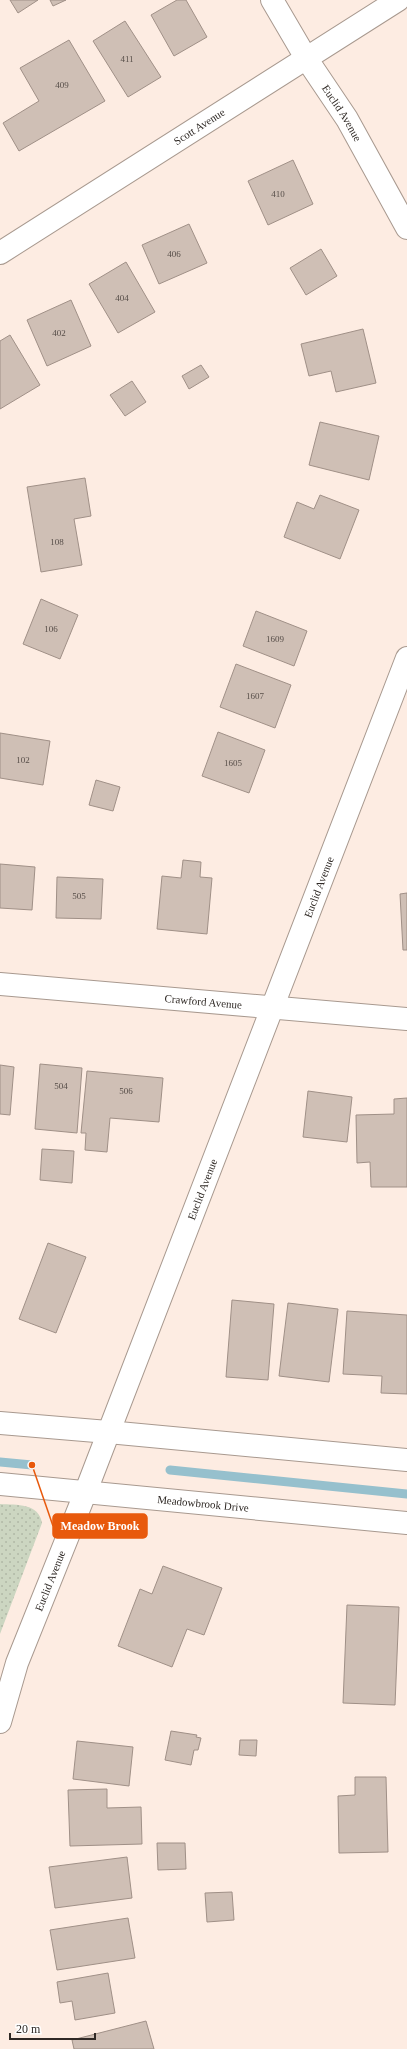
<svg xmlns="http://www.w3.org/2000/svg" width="407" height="2049" viewBox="0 0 407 2049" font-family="Georgia,serif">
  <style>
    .grass { fill: url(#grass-dots) }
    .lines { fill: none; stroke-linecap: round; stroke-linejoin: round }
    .stream { stroke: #96c0cd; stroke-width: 9 }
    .building { fill: #cfbfb5; stroke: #a09087 }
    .minor-casing { stroke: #a8998f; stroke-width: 24 }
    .minor { stroke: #fff; stroke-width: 22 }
    .labels { text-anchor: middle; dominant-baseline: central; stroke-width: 3; stroke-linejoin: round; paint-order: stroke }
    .number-label { font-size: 9px; fill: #574e49 }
    .street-label { font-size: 11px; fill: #2f2925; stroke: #fff }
    .leader { fill: none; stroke: #e8590c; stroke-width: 1.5 }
    .callout-dot { fill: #e8590c; stroke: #fff; stroke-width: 1.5 }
    .callout { fill: #e8590c; stroke: #e8590c; stroke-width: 1.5 }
    .callout-label { font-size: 12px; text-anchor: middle; font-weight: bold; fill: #fff }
  </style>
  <defs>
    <pattern id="grass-dots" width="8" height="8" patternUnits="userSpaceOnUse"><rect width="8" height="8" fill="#ccd6c1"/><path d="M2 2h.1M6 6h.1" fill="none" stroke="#b0b8a6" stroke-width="1.8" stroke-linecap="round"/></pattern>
  </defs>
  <rect width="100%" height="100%" fill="#fdece2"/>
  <path class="grass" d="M0 1504C17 1505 39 1503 42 1523L0 1634Z"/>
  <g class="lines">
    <g class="stream">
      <path d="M0 1462 32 1465"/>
      <path d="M170 1470 407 1494"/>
    </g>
  </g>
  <g class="building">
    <path d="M10 0H38L18 13Z"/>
    <path d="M50 0H66L53 6Z"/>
    <path d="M177 0H186L207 37 174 56 151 15Z"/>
    <path d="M125 21 161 77 128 97 93 41Z"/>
    <path d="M69 40 105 101 19 151 3 123 39 101 20 68Z"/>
    <path d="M293 160 313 204 268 225 248 181Z"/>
    <path d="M189 224 207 263 159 284 142 245Z"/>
    <path d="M321 249 337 276 306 295 290 268Z"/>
    <path d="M126 262 155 312 118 333 89 284Z"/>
    <path d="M71 300 91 346 47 366 27 320Z"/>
    <path d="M363 329 376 383 336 392 331 371 309 376 301 344Z"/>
    <path d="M10 335 40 385 0 409V341Z"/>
    <path d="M201 365 209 377 189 389 182 376Z"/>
    <path d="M132 381 146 402 125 416 110 395Z"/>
    <path d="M320 422 379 436 369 480 309 465Z"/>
    <path d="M85 478 91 516 74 519 82 565 41 572 27 487Z"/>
    <path d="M320 495 359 510 340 559 284 537 297 502 314 509Z"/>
    <path d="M41 599 78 615 60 659 23 644Z"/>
    <path d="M256 611 307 631 294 666 243 646Z"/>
    <path d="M236 664 291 685 275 728 220 707Z"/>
    <path d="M218 732 265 750 249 793 202 776Z"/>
    <path d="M0 733 50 741 43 785 0 778Z"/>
    <path d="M96 780 120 787 113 811 89 805Z"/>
    <path d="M183 860 201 862 200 877 212 878 207 934 157 929 162 876 181 878Z"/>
    <path d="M0 864 35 867 32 910 0 908Z"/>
    <path d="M57 877 103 879 101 919 56 918Z"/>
    <path d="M407 893V950H403L400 894Z"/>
    <path d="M40 1064 82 1068 77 1133 35 1129Z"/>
    <path d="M0 1065 14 1067 10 1115 0 1114Z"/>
    <path d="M87 1071 163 1078 159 1122 110 1118 107 1152 85 1150 86 1133H81Z"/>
    <path d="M308 1091 352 1097 347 1142 303 1137Z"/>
    <path d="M407 1098V1187H371L370 1162 357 1163 356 1115 394 1114V1099Z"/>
    <path d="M42 1149 74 1151 72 1183 40 1180Z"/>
    <path d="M48 1243 86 1257 56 1333 19 1319Z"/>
    <path d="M232 1300 274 1304 268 1380 226 1377Z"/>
    <path d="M288 1303 338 1309 329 1382 279 1376Z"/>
    <path d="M347 1311 407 1315V1394L381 1393 382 1376 343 1374Z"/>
    <path d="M163 1566 222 1588 204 1635 187 1629 172 1667 118 1646 140 1589 152 1594Z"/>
    <path d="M347 1605 399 1607 395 1705 343 1703Z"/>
    <path d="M171 1731 197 1735 196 1737 201 1738 198 1750H194L191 1765 165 1760Z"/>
    <path d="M240 1740H257L256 1756 239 1755Z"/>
    <path d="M77 1741 133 1747 129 1786 73 1779Z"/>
    <path d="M355 1777H386L388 1852 339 1853 338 1796 355 1795Z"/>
    <path d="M107 1789V1808L141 1807 142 1844 70 1846 68 1790Z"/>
    <path d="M157 1843H185L186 1869 158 1870Z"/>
    <path d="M127 1857 132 1898 55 1908 49 1867Z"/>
    <path d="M232 1892 234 1920 207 1922 205 1893Z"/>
    <path d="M128 1918 135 1958 57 1970 50 1930Z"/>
    <path d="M108 1973 115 2013 75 2020 72 2001 60 2003 57 1982Z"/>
    <path d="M146 2021 154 2049H74L72 2040Z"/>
  </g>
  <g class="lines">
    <defs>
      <g id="minor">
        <path id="s1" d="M272 0 306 58 347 119 407 228"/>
        <path id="s2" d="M0 253 398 0"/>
        <path id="s3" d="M0 984 407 1019"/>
        <path d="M0 1423 108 1432 407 1460"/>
        <path id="s4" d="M0 1484 407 1523"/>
        <path id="s5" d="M0 1722 17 1663 86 1491 407 658"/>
      </g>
    </defs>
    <use href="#minor" class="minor-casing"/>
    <use href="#minor" class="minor"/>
  </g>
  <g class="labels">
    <g class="number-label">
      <text x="127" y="59">411</text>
      <text x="62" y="85">409</text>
      <text x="278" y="194">410</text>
      <text x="174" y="254">406</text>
      <text x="122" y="298">404</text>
      <text x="59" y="333">402</text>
      <text x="57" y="542">108</text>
      <text x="51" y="629">106</text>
      <text x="275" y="639">1609</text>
      <text x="255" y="696">1607</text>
      <text x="23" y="760">102</text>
      <text x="233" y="763">1605</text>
      <text x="79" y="896">505</text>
      <text x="61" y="1086">504</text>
      <text x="126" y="1091">506</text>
    </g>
    <g class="street-label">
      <text stroke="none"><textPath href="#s1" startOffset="133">Euclid Avenue</textPath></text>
      <text stroke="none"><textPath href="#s2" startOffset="236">Scott Avenue</textPath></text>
      <text stroke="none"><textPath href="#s5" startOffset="894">Euclid Avenue</textPath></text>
      <text stroke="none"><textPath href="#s3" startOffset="204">Crawford Avenue</textPath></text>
      <text stroke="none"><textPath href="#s5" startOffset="570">Euclid Avenue</textPath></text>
      <text stroke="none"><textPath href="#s4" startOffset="204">Meadowbrook Drive</textPath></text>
      <text stroke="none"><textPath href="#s5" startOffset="150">Euclid Avenue</textPath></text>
    </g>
  </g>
  <path class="leader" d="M32 1465L53 1526"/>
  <circle class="callout-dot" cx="32" cy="1465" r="4"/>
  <rect class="callout" x="53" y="1514" width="94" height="24" rx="4"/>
  <g class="callout-label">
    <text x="100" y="1530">Meadow Brook</text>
  </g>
  <path d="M10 2033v6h85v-6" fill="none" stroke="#2f2925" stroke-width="2"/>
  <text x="16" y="2033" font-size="12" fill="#2f2925" stroke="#ffffff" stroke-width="3" paint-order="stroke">20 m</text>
</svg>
